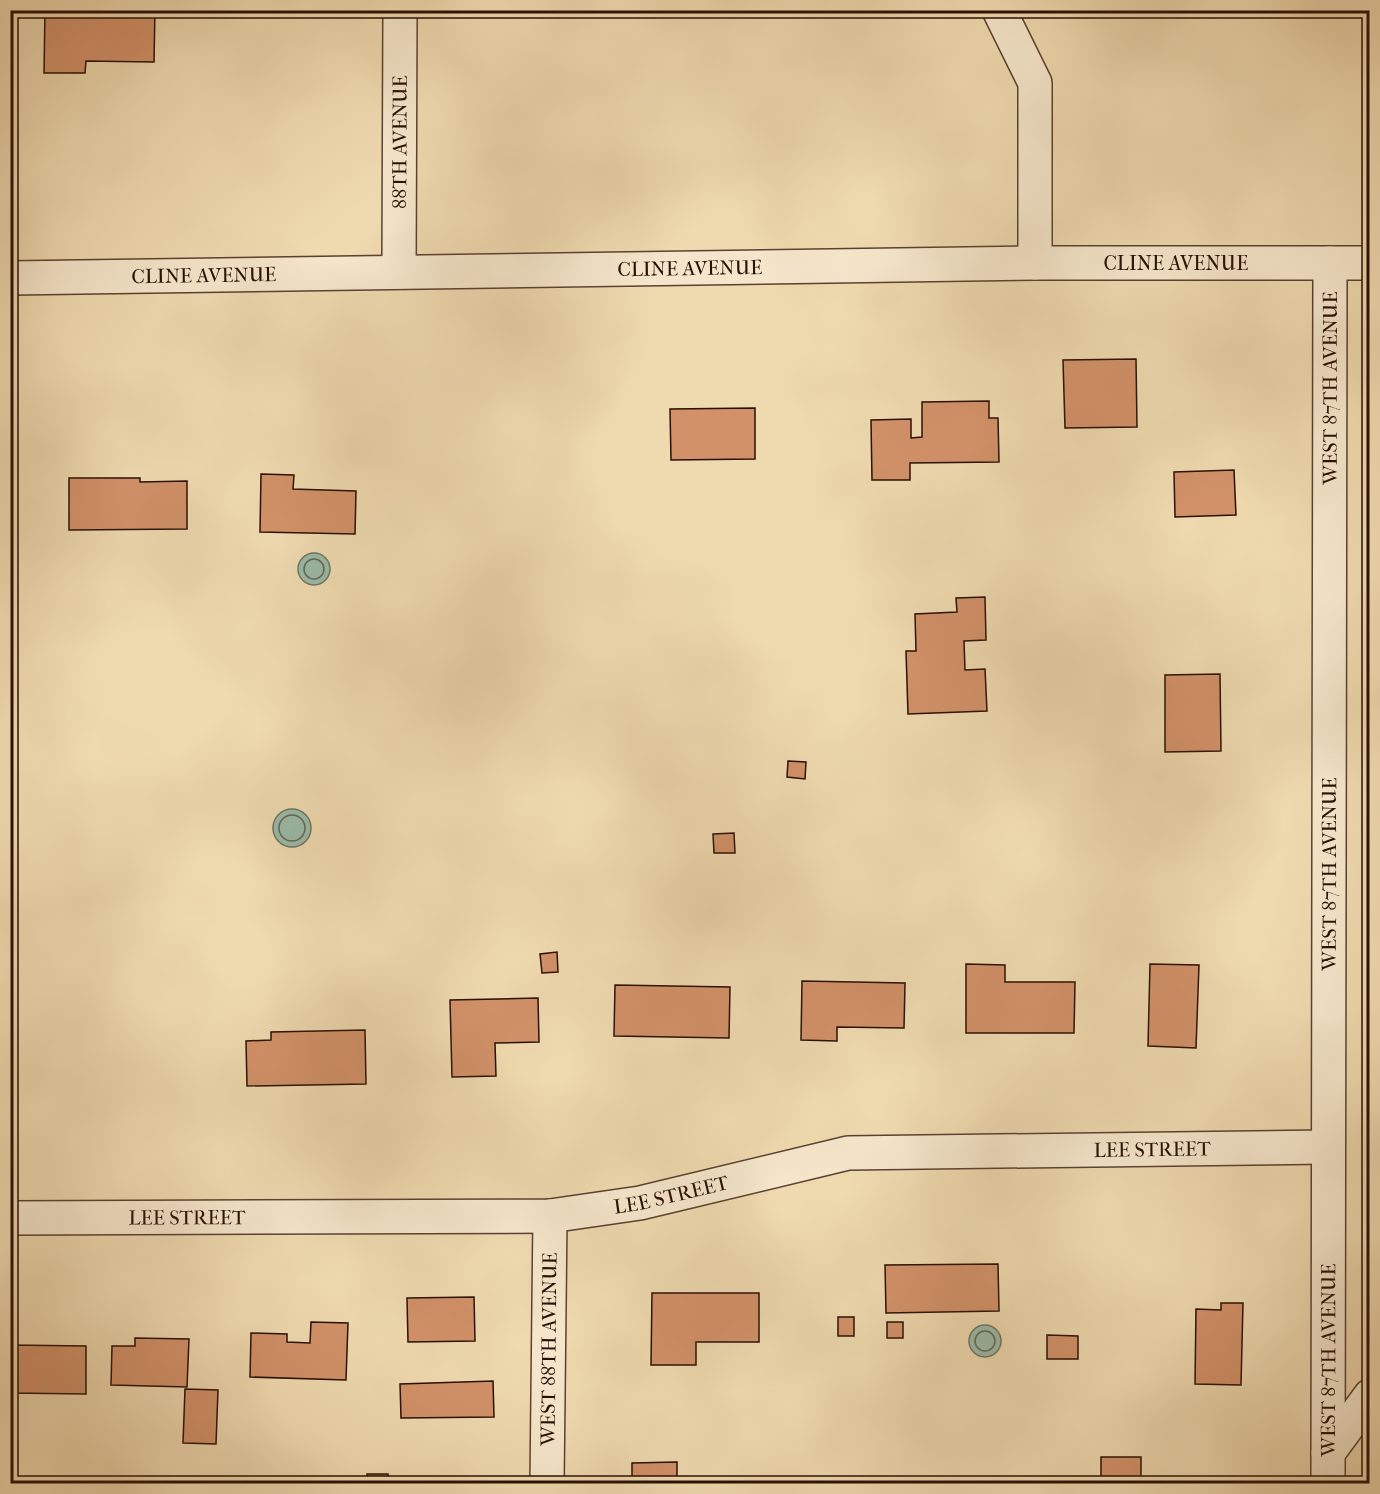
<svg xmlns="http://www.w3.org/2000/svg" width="1380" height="1494" viewBox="0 0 1380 1494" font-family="'IM FELL French Canon',serif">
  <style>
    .water { fill: #9abaa7; stroke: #6d7666; stroke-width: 1.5 }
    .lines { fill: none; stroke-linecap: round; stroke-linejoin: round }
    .shore { stroke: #626556; stroke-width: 1.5 }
    .building { fill: #d29169; stroke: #291005; stroke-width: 1.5 }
    .minor-casing { stroke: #5a4230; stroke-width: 36 }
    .minor { stroke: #f5e6cb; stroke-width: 33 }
    .labels { text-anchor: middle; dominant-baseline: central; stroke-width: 4.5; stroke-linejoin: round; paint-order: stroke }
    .street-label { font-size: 20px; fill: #291005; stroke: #f5e6cb }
  </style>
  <rect width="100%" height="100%" fill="#efd9af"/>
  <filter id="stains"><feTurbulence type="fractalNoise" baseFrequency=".00333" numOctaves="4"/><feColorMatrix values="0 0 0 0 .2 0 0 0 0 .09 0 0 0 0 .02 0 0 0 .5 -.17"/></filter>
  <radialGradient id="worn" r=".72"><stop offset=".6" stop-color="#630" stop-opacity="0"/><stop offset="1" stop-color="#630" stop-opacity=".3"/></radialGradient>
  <g class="water">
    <circle cx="314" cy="569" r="16"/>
    <circle cx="292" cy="828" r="19"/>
    <circle cx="985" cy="1341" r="16"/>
  </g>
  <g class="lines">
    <g class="shore">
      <circle cx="314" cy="569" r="10"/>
      <circle cx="292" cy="828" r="13"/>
      <circle cx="985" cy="1341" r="10"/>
    </g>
  </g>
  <g class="building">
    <path d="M45 10H155L154 62 86 61 85 73H44Z"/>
    <path d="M1136 359 1137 427 1065 428 1063 360Z"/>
    <path d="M989 401V418H998L999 462 910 463V480H872L871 420 911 419V438L922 437V402Z"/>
    <path d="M755 408V459L671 460 670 409Z"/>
    <path d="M1234 470 1236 515 1175 517 1174 472Z"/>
    <path d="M261 474 294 475 293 489 356 491 355 534 260 532Z"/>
    <path d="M69 478H140V482L187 481V529L69 530Z"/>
    <path d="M985 597 986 640 964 641 965 670 985 669 987 711 908 714 906 651H916L915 614 957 612 956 598Z"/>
    <path d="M1220 674 1221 751 1165 752V675Z"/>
    <path d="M788 761 806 762 805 779 787 777Z"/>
    <path d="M734 833 735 853H714L713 834Z"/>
    <path d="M557 952 558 972 542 973 540 954Z"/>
    <path d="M966 964 1005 965V982H1075L1074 1033H966Z"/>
    <path d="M1150 964 1199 965 1196 1048 1148 1046Z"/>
    <path d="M802 981 905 983 904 1028 837 1027V1041L801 1040Z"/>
    <path d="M615 985 730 987 729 1038 614 1036Z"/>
    <path d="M538 998 539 1042 495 1043 496 1076 452 1077 450 1000Z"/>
    <path d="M365 1030 366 1084 247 1086 246 1041 271 1040V1032Z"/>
    <path d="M10 1043 14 1088H10Z"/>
    <path d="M998 1264 999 1311 886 1313 885 1265Z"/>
    <path d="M652 1293H759V1342H696V1365H651Z"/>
    <path d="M474 1297 475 1341 408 1342 407 1298Z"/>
    <path d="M1221 1303H1243L1241 1385 1195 1384 1196 1309 1221 1310Z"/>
    <rect x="838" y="1317" width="16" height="19"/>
    <path d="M311 1322 348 1323 346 1380 250 1377 251 1333 287 1334V1342L310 1343Z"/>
    <rect x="887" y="1322" width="16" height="16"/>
    <path d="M1047 1335 1078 1336V1359H1047Z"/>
    <path d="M135 1338 189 1339 187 1387 111 1385 112 1346H135Z"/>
    <path d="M10 1345 86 1346V1394L10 1393Z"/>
    <path d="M493 1381 494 1417 401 1418 400 1384Z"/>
    <path d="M185 1389 218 1390 216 1444 183 1443Z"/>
    <rect x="1101" y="1457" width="40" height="27"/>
    <path d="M677 1462V1484H632V1463Z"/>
    <rect x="367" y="1474" width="21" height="10"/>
    <rect x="1163" y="1480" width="45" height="4"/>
  </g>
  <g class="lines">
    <defs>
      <g id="minor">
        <path d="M999 10 1035 83V263"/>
        <path id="s1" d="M399 272 400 10"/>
        <path id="s2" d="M10 278 1035 263H1370"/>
        <path id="s3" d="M10 1218 550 1216 640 1203 848 1153 1327 1147"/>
        <path d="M1328 1453 1370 1396"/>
        <path id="s4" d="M547 1484 550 1216"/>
        <path id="s5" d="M1328 1484 1330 263"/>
      </g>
    </defs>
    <use href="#minor" class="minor-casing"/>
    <use href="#minor" class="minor"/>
  </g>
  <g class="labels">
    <g class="street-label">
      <text stroke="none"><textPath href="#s1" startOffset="130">88TH AVENUE</textPath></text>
      <text stroke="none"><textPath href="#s2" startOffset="1166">CLINE AVENUE</textPath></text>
      <text stroke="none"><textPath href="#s2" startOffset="680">CLINE AVENUE</textPath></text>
      <text stroke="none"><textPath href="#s2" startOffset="194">CLINE AVENUE</textPath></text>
      <text stroke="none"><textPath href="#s5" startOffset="1096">WEST 87TH AVENUE</textPath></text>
      <text stroke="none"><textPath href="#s5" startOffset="610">WEST 87TH AVENUE</textPath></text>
      <text stroke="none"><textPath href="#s3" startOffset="1149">LEE STREET</textPath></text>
      <text stroke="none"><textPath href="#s3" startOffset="663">LEE STREET</textPath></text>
      <text stroke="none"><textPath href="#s3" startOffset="177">LEE STREET</textPath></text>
      <text stroke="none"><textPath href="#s4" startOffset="135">WEST 88TH AVENUE</textPath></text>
      <text stroke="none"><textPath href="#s5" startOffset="124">WEST 87TH AVENUE</textPath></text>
    </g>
  </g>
  <rect width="1380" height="1494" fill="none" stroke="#efd9af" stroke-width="36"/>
  <rect x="12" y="12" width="1356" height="1470" fill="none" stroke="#291005" stroke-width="3"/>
  <rect x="18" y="18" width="1344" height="1458" fill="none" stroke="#291005" stroke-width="1.5"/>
  <rect width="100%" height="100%" filter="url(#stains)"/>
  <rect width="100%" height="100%" fill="url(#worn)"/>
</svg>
